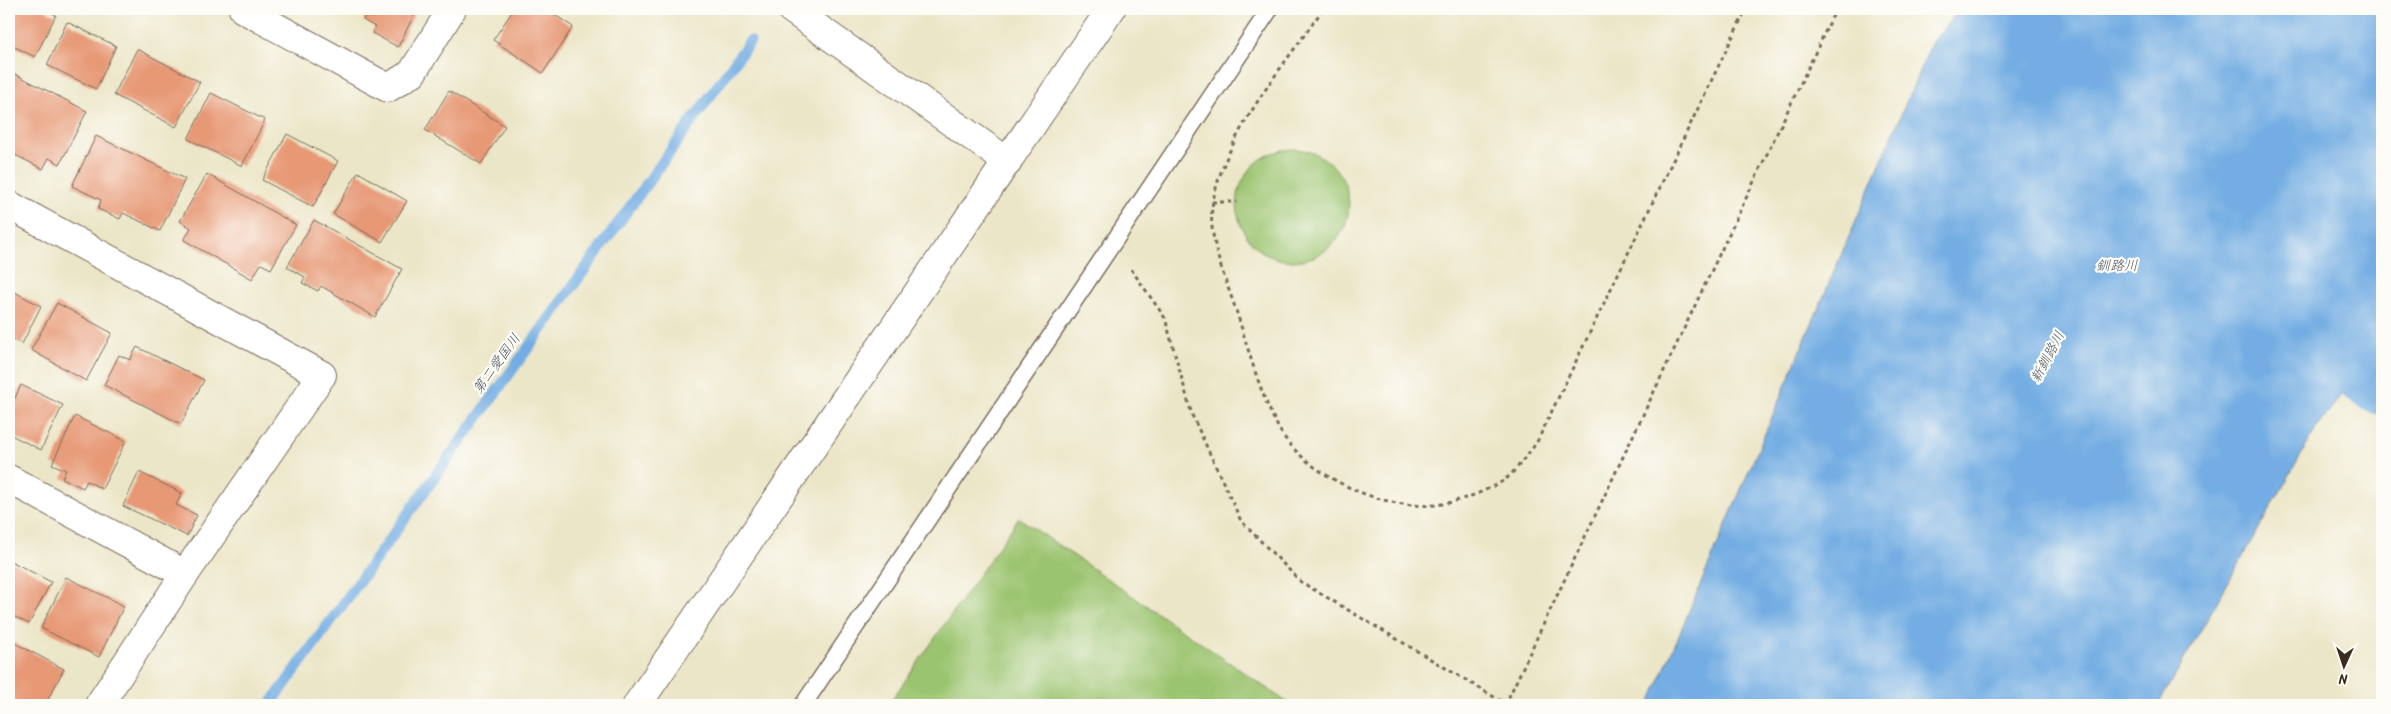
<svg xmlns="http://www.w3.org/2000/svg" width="2391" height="714" viewBox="0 0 2391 714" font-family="Kalam,'Klee One',sans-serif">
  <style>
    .green { fill: #9bc470; stroke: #6b7747 }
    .water { fill: #73ade3; stroke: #576c80 }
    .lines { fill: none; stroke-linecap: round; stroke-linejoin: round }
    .stream { stroke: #73ade3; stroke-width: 11 }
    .river { stroke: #73ade3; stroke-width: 70 }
    .building { fill: #e79875 }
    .service-casing { stroke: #796c5a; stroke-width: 19 }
    .minor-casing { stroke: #796c5a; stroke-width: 30 }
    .path { stroke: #796c5a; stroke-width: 3; stroke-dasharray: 4 4; stroke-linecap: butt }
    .service { stroke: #fff; stroke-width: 16 }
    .minor { stroke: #fff; stroke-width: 28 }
    .labels { text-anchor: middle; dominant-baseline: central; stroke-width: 4.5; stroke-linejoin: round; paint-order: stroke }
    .water-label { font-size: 14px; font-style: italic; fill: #4f5863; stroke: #fdfcf7 }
  </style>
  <rect width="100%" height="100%" fill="#fdfcf7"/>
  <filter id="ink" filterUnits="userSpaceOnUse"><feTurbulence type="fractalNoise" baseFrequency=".02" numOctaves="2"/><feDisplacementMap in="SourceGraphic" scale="10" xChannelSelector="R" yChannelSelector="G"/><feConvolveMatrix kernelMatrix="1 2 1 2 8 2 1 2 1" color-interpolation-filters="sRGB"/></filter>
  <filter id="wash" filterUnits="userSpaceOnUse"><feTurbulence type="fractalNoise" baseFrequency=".0096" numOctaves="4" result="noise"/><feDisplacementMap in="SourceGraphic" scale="20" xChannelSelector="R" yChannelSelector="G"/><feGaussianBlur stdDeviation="1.12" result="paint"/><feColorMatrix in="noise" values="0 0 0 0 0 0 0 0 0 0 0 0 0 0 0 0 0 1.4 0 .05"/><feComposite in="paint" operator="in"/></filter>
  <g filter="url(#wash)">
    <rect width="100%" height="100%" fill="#ece6c8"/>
    <g class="green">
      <circle cx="1293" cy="205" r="56"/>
      <path d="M1019 518 1291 705H888Z"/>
    </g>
    <path class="water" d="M1960 9H2382V339L2316 429 2158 705H1649L1932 42Z"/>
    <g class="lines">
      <path class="stream" d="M270 705 750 41"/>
      <path class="river" d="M2281 315 2382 380"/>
    </g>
    <g id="blocks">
      <g class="building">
        <path d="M9 9H44L56 15 35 57 9 44Z"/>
        <path d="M369 9H417L398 47 372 33 375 27 363 20Z"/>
        <path d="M514 9H546L573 27 543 73 493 40Z"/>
        <path d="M67 22 116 46 96 89 47 65Z"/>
        <path d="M137 49 200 82 176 127 114 95Z"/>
        <path d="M9 71 87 111 60 164 49 158 43 169 9 152Z"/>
        <path d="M449 91 505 126 481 164 425 130Z"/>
        <path d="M211 93 265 120 242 166 188 139Z"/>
        <path d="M287 134 338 161 313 207 262 180Z"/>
        <path d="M96 136 185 179 160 231 123 213 120 219 98 209 101 200 72 186Z"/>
        <path d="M358 172 407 201 382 242 333 214Z"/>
        <path d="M207 174 296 225 271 269 261 264 252 279 184 240 191 228 180 221Z"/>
        <path d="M314 220 402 269 375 317 321 286 318 291 302 283 305 277 287 267Z"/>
        <path d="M9 289 41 306 22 344 9 337Z"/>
        <path d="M57 303 112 333 86 381 31 350Z"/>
        <path d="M137 347 204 380 181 424 104 385 119 355 130 360Z"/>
        <path d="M21 385 63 405 41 450 9 434V411Z"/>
        <path d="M75 416 126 441 102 489 87 481 83 488 62 478 66 470 52 464Z"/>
        <path d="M139 472 182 493 176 505 197 515 187 536 123 506Z"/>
        <path d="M9 560 51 582 29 624 9 614Z"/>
        <path d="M66 577 124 606 99 657 41 628Z"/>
        <path d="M9 640 64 669 45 705H9Z"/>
      </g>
    </g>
  </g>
  <g filter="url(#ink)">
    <use href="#blocks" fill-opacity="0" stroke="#796c5a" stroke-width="1"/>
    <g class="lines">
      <defs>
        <path id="service" d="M803 705 1270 9"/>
        <g id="minor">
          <path d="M243 9 388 88 412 73 452 9"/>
          <path d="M791 9 1008 162"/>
          <path d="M9 205 322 375 185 574 99 705"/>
          <path d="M9 479 185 574"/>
          <path d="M637 705 1111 9"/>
        </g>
      </defs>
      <use href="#service" class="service-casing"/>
      <use href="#minor" class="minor-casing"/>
      <g class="path">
        <path d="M1323 9C1284 65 1226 133 1213 201 1206 236 1226 280 1237 313 1248 348 1260 394 1277 425 1302 475 1387 514 1442 504 1461 501 1486 491 1503 481 1515 473 1526 455 1536 444L1746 9"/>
        <path d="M1212 202H1237"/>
        <path d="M1131 269 1165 318 1192 415 1241 521 1301 582 1506 704"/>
        <path d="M1505 705 1836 9"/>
      </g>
      <use href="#service" class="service"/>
      <use href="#minor" class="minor"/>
    </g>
  </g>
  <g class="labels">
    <g class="water-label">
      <text x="2117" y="266">釧路川</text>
      <text transform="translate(2048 357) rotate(-62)">新釧路川</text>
      <text transform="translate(497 364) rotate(-54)">第二愛国川</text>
    </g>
  </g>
  <rect width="2391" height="714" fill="none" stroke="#fdfcf7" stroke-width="30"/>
  <g transform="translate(2344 666) rotate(183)" stroke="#fdfcf7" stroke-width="4" paint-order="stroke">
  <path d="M0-4L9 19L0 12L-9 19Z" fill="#3b2a1e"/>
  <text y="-8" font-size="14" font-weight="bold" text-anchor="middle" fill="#3b2a1e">N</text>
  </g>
</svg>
